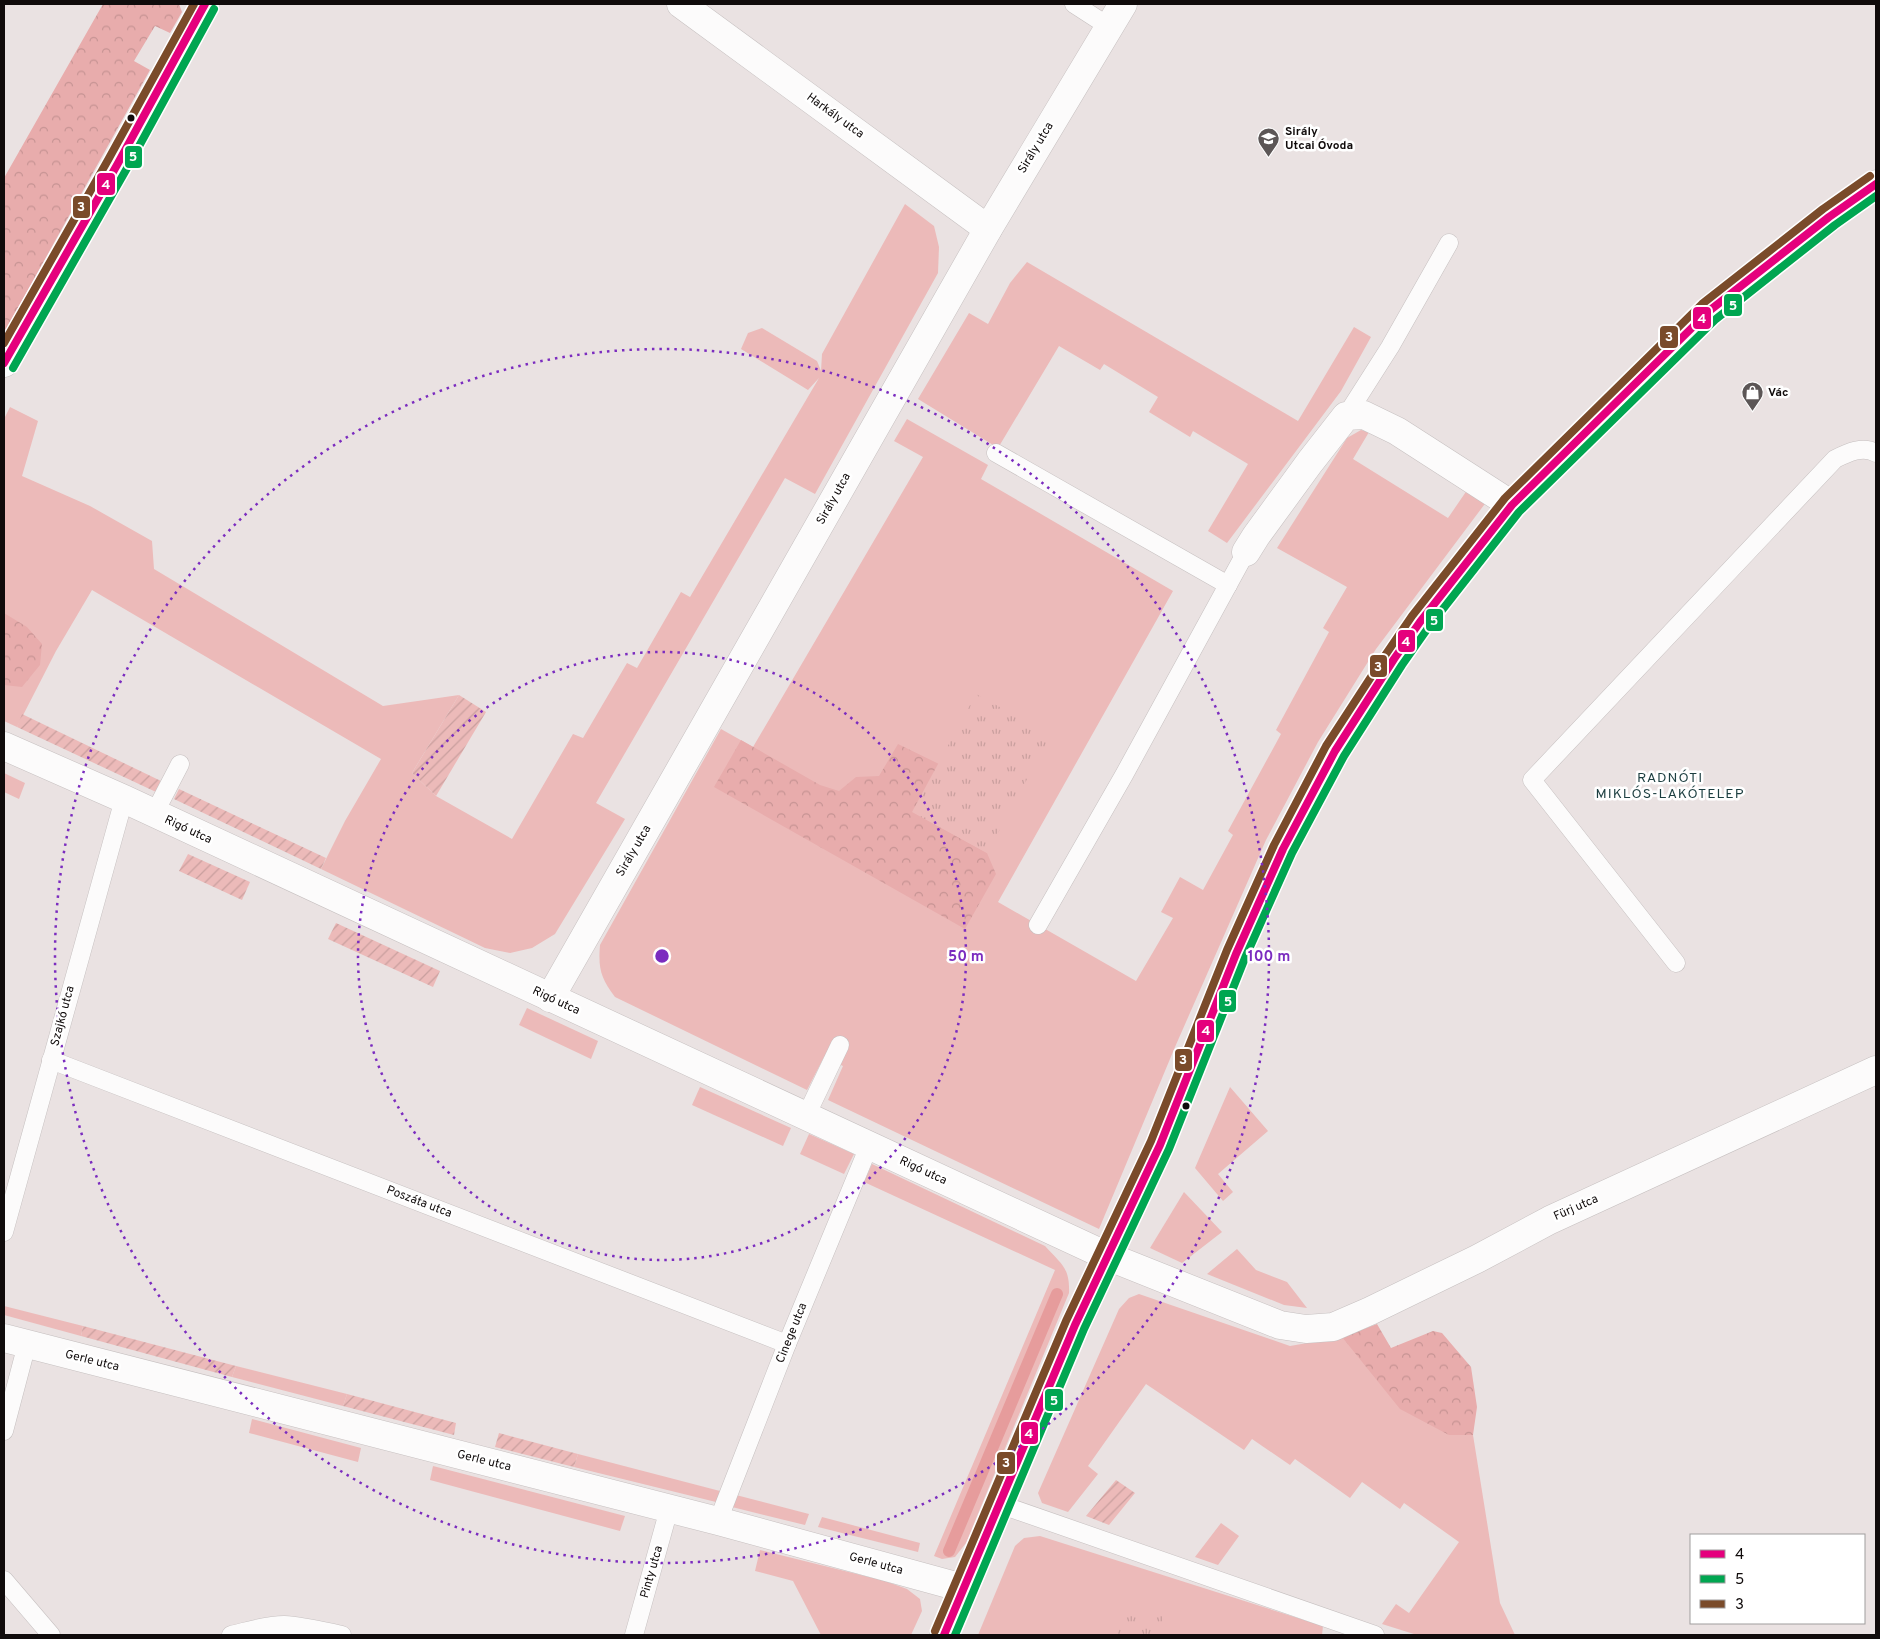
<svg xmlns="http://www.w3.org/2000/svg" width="1880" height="1639" viewBox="0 0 1880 1639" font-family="Overpass,sans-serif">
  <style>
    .grass { fill: #ecbab9 }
    .forest { fill: url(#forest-crowns) }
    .park { fill: url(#park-tufts) }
    .garden { fill: url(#garden-furrows) }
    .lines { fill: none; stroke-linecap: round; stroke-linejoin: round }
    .stream { stroke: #e69c9c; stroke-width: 12 }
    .lane-casing { stroke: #c6c0c0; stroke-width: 19 }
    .street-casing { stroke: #c6c0c0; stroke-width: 29 }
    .lane { stroke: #fcfbfb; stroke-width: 18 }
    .street { stroke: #fcfbfb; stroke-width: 28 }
    .bus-1-casing { stroke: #fff; stroke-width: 11 }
    .bus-2-casing { stroke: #fff; stroke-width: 11 }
    .bus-3-casing { stroke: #fff; stroke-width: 11 }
    .bus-1 { stroke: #e5007d; stroke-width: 8 }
    .bus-2 { stroke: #00a651; stroke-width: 8 }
    .bus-3 { stroke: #7a4b2a; stroke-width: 8 }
    .ring { fill: none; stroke: #7b2cbf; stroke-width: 2.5; stroke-dasharray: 2.5 5 }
    .bus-dot { fill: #100b0b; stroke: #fff; stroke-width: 2 }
    .labels { text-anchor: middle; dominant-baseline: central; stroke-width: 5; stroke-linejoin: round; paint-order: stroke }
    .street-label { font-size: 12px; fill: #100b0b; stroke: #fff }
    .poi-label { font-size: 12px; font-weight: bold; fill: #100b0b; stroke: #fff; text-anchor: start }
    .neighbourhood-label { font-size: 14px; letter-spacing: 1px; fill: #1c3e40; stroke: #fff }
    .centre { fill: #7b2cbf; stroke: #fff; stroke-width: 2.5 }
    .ring-label { font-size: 15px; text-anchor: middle; font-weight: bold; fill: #7b2cbf; stroke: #fff; stroke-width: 5; stroke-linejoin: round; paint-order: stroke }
    .line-badge { stroke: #fff; stroke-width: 2 }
    .badge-label { font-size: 14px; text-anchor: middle; font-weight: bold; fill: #fff }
  </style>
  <defs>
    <pattern id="forest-crowns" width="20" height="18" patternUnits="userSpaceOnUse" patternTransform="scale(1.25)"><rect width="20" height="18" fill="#e8acac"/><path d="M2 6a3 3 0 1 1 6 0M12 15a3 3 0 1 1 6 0" fill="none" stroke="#c69393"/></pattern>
    <pattern id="park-tufts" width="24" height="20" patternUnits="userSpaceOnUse" patternTransform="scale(1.25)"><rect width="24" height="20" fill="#ecbab9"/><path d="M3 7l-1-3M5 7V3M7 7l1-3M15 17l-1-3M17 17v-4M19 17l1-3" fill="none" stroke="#c99f9e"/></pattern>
    <pattern id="garden-furrows" width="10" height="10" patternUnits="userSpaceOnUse" patternTransform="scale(1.25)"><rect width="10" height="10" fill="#ecbab9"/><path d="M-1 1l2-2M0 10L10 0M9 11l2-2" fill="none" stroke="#c99f9e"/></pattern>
  </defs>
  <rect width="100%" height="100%" fill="#eae2e2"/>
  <g class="grass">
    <path d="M905 204 934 226 939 247 938 273 815 494 785 478 596 803 625 819 555 934 532 948 510 953 485 948 321 869 345 821 381 759 92 590 56 651 17 727 4 721V419L10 407 38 421 22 476 90 506 152 541 154 569 383 706 459 695 412 773 436 796 512 839 573 734 583 738 627 663 637 668 681 592 690 597 819 378 808 390 741 349 748 333 762 328 817 361 821 371 822 354Z"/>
    <path d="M1027 262 1298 421 1354 327 1371 337 1341 391 1227 543 1208 531 1248 464 1193 431 1190 437 1149 412 1158 397 1104 364 1100 370 1059 346 998 448 918 399 969 313 988 324 1010 283Z"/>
    <path d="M907 419 988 465 981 479 1173 591 998 902 1136 981 1173 918 1161 912 1180 877 1203 890 1233 835 1228 831 1281 734 1276 730 1329 632 1323 628 1347 587 1277 548 1347 438 1361 430 1369 432 1353 459 1448 518 1474 480 1493 493 1376 649 1318 742 1266 840 1175 1047 1099 1229 828 1100 843 1066 824 1057 807 1090 615 997C601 978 598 969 600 945L721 729 753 747 923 457 894 441Z"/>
    <path d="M4 773 25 783 19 799 4 792Z"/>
    <path d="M527 1008 598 1041 591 1059 519 1025Z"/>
    <path d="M700 1087 791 1128 783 1146 692 1105Z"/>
    <path d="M1230 1087 1268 1131 1218 1174 1233 1192 1223 1201 1195 1168Z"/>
    <path d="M809 1134 854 1154 844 1174 800 1154Z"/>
    <path d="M872 1164 1045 1246C1061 1264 1070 1267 1069 1293L966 1543 955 1557 942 1559 934 1556 1055 1270 864 1182Z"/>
    <path d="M1184 1192 1222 1232 1182 1263 1150 1248Z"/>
    <path d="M1237 1249 1256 1270 1287 1282 1307 1308 1284 1305 1207 1274Z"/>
    <path d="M1139 1294 1290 1346 1342 1337 1473 1435 1500 1603 1515 1635H1417L1382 1624 1396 1604 1409 1613 1459 1542 1404 1503 1400 1509 1362 1482 1350 1498 1295 1459 1290 1465 1252 1439 1244 1450 1146 1384 1088 1466 1098 1474 1068 1512 1042 1503 1038 1493 1119 1309 1129 1298Z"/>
    <path d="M4 1306 83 1326 81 1336 4 1315Z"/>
    <path d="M236 1366 347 1394 343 1406 232 1377Z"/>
    <path d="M252 1419 361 1448 358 1462 249 1433Z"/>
    <path d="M578 1454 720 1491 716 1502 574 1467Z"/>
    <path d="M433 1466 625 1516 620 1531 430 1480Z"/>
    <path d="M736 1495 809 1514 805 1525 732 1507Z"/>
    <path d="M822 1517 920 1543 918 1552 818 1527Z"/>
    <path d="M1221 1523 1239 1536 1218 1565 1195 1557Z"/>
    <path d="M1040 1536 1323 1626 1322 1635H978L1015 1546 1024 1538Z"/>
    <path d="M760 1550 885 1581 907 1589 920 1599 922 1611 911 1635H821L793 1581 755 1571Z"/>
  </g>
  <g class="forest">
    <path d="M103 4H179L182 12 170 33 155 26 134 61 150 70 4 333V178Z"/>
    <path d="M4 613 27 627 42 644 40 665 22 687 4 685Z"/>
    <path d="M741 740 820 785 839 791 856 777 879 776 898 744 939 764 913 812 987 853 996 874 965 929 714 787Z"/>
    <path d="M1377 1324 1391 1348 1433 1331 1442 1333 1471 1367 1477 1407 1473 1435H1449L1400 1409 1342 1337Z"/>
  </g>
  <g class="park">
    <path d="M976 694 1051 735 987 853 912 812Z"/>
    <path d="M1128 1604 1164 1617 1157 1635H1117Z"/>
  </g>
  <g class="garden">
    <path d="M459 695 486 712 436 796 412 773Z"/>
    <path d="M22 714 161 781 156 792 17 727Z"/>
    <path d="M179 789 326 858 321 869 174 799Z"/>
    <path d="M188 854 250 882 242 900 179 871Z"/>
    <path d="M336 923 440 971 433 987 328 939Z"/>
    <path d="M83 1326 236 1366 232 1377 81 1336Z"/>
    <path d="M347 1394 456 1423 454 1435 343 1406Z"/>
    <path d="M499 1433 578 1454 574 1467 495 1447Z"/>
    <path d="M1116 1480 1135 1493 1109 1525 1086 1516Z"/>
  </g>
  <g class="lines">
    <path class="stream" d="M949 1551 1057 1294"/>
    <defs>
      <g id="lane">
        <path d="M1074 4 1108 26"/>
        <path d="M1346 416 1390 347 1449 243"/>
        <path d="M996 453 1228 585"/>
        <path d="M154 814 180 764"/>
        <path d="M1038 925 1124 775 1246 552"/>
        <path d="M1676 963 1532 780 1835 459C1847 453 1863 445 1876 453"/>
        <path d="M51 1060 787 1344"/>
        <path d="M806 1116 840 1045"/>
        <path d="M4 1232 124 799"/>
        <path d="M4 1431 27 1344"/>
        <path d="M999 1504 1375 1635"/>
        <path d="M718 1521 787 1344 869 1146"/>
        <path d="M4 1580 51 1635"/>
        <path d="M231 1635C248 1631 266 1625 284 1625 304 1626 323 1631 342 1635"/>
        <path d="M634 1635 669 1509"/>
      </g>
      <g id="street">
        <path d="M681 4 988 229"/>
        <path d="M4 363 117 165 205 4"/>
        <path d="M1246 552 1256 536 1310 462 1346 416 1364 415 1397 431 1512 505"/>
        <path d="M4 746 124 799 1107 1256 1280 1325 1306 1329 1333 1327 1370 1311 1477 1259 1550 1220 1876 1070"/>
        <path d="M550 998 988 229 1123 4"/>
        <path d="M4 1338 718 1521 963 1588"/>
        <path d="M944 1635 1075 1325 1160 1145 1194 1058 1236 954 1283 849 1335 751 1394 659 1420 622 1512 505 1709 311 1829 217 1876 184"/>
      </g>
    </defs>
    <use href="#lane" class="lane-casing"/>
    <use href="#street" class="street-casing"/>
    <use href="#lane" class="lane"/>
    <use href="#street" class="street"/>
    <defs>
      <g id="bus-1">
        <path d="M4 363 117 165 205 4"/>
        <path d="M944 1635 1075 1325 1160 1145 1236 954 1283 849 1335 751 1394 659 1420 622 1512 505 1709 311 1829 217 1876 184"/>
      </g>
      <g id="bus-2">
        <path d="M13 368 126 170 214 9"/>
        <path d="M955 1635 1084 1329 1169 1149 1245 958 1292 853 1344 756 1402 665 1428 628 1519 512 1716 319 1835 225 1876 196"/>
      </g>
      <g id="bus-3">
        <path d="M4 343 108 160 194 4"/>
        <path d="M935 1631 1066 1321 1151 1141 1227 950 1274 845 1326 746 1386 654 1412 616 1505 498 1702 304 1823 209 1870 176"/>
      </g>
    </defs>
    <use href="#bus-1" class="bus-1-casing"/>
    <use href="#bus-2" class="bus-2-casing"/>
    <use href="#bus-3" class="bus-3-casing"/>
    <use href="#bus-1" class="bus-1"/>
    <use href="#bus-2" class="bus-2"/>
    <use href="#bus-3" class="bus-3"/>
  </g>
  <g class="ring">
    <circle cx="662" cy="956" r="304"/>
    <circle cx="662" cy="956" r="607"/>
  </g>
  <defs>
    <symbol id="school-pin" viewBox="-11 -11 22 30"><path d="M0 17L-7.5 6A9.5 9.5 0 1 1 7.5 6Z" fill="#5c5656" stroke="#fff"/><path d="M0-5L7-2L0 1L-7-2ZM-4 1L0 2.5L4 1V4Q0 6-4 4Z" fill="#fff"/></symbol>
    <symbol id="shop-pin" viewBox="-11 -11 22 30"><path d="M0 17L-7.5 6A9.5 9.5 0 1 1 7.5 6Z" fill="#5c5656" stroke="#fff"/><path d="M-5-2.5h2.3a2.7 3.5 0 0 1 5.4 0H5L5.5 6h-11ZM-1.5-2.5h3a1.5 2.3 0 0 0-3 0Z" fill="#fff"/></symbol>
  </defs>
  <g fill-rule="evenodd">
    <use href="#school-pin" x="1256" y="126" width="25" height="34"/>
    <use href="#shop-pin" x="1740" y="380" width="25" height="34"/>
  </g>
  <g class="bus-dot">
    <circle cx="131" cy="118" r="4.5"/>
    <circle cx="1186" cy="1106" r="4.5"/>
  </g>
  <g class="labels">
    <g class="street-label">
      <text transform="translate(835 116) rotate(36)">Harkály utca</text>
      <text transform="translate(1036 148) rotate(-59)">Sirály utca</text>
      <text transform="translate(834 499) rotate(-61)">Sirály utca</text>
      <text transform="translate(188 830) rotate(25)">Rigó utca</text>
      <text transform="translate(634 851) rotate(-60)">Sirály utca</text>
      <text transform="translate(556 1001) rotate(25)">Rigó utca</text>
      <text transform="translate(63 1016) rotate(-75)">Szajkó utca</text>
      <text transform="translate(923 1171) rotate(25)">Rigó utca</text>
      <text transform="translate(419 1202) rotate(21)">Poszáta utca</text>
      <text transform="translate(1576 1208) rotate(-24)">Fürj utca</text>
      <text transform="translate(792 1333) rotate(-68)">Cinege utca</text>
      <text transform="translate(92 1361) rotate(14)">Gerle utca</text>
      <text transform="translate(484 1461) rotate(14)">Gerle utca</text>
      <text transform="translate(876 1564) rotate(15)">Gerle utca</text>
      <text transform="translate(652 1572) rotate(-74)">Pinty utca</text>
    </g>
    <g class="poi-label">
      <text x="1285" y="132">Sirály<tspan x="1285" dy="14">Utcai Óvoda</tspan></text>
      <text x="1768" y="393">Vác</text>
    </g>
    <g class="neighbourhood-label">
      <text x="1670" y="778">RADNÓTI<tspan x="1670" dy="16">MIKLÓS-LAKÓTELEP</tspan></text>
    </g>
  </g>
  <circle cx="662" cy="956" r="8" class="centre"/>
  <g class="ring-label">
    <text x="966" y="961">50 m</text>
    <text x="1269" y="961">100 m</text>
  </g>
  <g class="line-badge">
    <rect x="124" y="145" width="19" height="24" rx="5" fill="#00a651"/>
    <rect x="96" y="172" width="20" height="24" rx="5" fill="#e5007d"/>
    <rect x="72" y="195" width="19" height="24" rx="5" fill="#7a4b2a"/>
    <rect x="1723" y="293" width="20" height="24" rx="5" fill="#00a651"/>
    <rect x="1692" y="306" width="20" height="24" rx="5" fill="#e5007d"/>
    <rect x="1659" y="325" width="20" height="24" rx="5" fill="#7a4b2a"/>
    <rect x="1425" y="608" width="19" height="24" rx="5" fill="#00a651"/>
    <rect x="1397" y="629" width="19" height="24" rx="5" fill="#e5007d"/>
    <rect x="1369" y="654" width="19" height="24" rx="5" fill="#7a4b2a"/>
    <rect x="1218" y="989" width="19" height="24" rx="5" fill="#00a651"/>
    <rect x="1196" y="1019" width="19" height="24" rx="5" fill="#e5007d"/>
    <rect x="1174" y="1048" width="19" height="24" rx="5" fill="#7a4b2a"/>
    <rect x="1044" y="1388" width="20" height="24" rx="5" fill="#00a651"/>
    <rect x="1020" y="1421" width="19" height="24" rx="5" fill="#e5007d"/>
    <rect x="996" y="1451" width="20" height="24" rx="5" fill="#7a4b2a"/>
  </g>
  <g class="badge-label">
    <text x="133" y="161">5</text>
    <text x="106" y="189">4</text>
    <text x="81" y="211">3</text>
    <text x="1733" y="310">5</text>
    <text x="1702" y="323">4</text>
    <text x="1669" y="341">3</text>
    <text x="1434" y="625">5</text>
    <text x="1406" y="646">4</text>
    <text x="1378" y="671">3</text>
    <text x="1228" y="1006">5</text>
    <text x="1206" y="1035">4</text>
    <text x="1183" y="1064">3</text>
    <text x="1054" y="1405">5</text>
    <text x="1029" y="1438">4</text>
    <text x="1006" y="1467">3</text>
  </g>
  <rect width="1880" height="1639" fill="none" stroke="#100b0b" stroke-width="10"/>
  <rect x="1690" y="1534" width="175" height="90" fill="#ffffff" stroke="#9f9d9d"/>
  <rect x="1700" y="1550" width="25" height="8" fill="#e5007d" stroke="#9f9d9d"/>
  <text x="1735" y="1559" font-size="15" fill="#100b0b">4</text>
  <rect x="1700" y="1575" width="25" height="8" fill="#00a651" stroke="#9f9d9d"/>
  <text x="1735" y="1584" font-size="15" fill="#100b0b">5</text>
  <rect x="1700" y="1600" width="25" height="8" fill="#7a4b2a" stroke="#9f9d9d"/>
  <text x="1735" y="1609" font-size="15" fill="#100b0b">3</text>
</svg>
